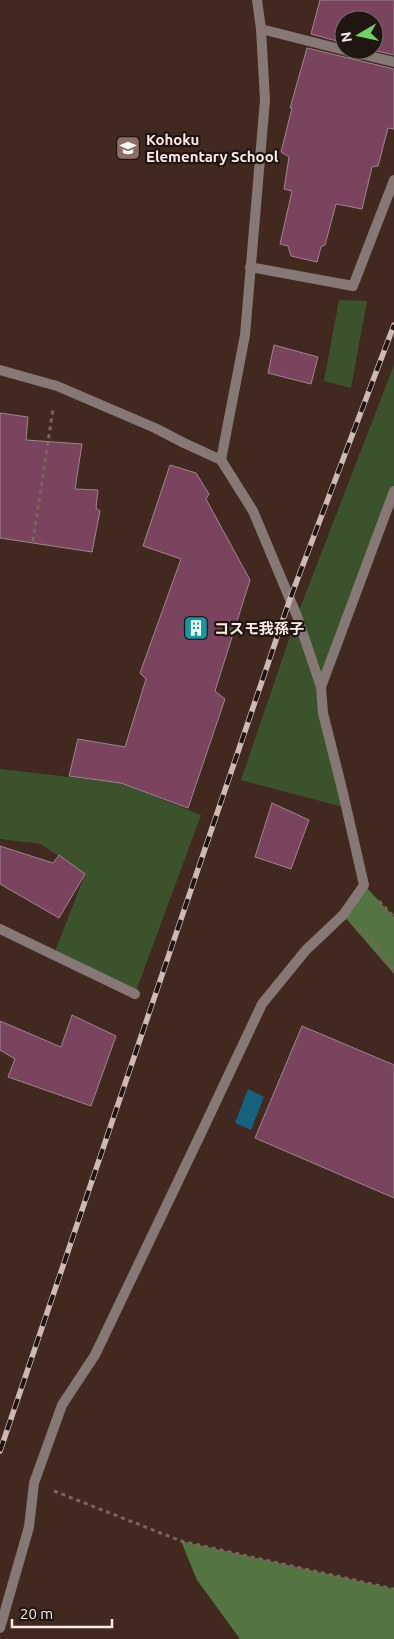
<svg xmlns="http://www.w3.org/2000/svg" width="394" height="1639" viewBox="0 0 394 1639" font-family="Ubuntu,'Noto Sans JP',sans-serif">
  <style>
    .green { fill: #3b532d }
    .forest { fill: #547441 }
    .water { fill: #15627e }
    .building { fill: #7b445e; stroke: #a18490 }
    .lines { fill: none; stroke-linecap: round; stroke-linejoin: round }
    .path { stroke: #7a655c; stroke-width: 3; stroke-dasharray: 4 4; stroke-linecap: butt }
    .street { stroke: #857875; stroke-width: 10 }
    .rail-casing { stroke: #cdbab4; stroke-width: 5.5 }
    .rail { stroke: #201511; stroke-width: 4; stroke-dasharray: 11; stroke-linecap: butt }
    .labels { text-anchor: middle; dominant-baseline: central; stroke-width: 4.5; stroke-linejoin: round; paint-order: stroke }
    .poi-label { font-size: 15px; font-weight: bold; fill: #fdece6; stroke: #201511; text-anchor: start }
  </style>
  <rect width="100%" height="100%" fill="#412920"/>
  <g class="green">
    <path d="M339 300 367 301 351 388 324 381Z"/>
    <path d="M394 365V491L321 687 300 626 347 808 241 780 297 616Z"/>
    <path d="M0 769 121 783 201 815 135 994 54 954 85 874 41 844 0 839Z"/>
  </g>
  <g class="forest">
    <path d="M364 885 394 917V974L343 915Z"/>
    <path d="M181 1541 394 1589V1639H240L197 1580Z"/>
  </g>
  <path class="water" d="M248 1089 264 1097 251 1130 235 1123Z"/>
  <g class="building">
    <path d="M320 0H394V55L373 50 374 20H344V43L311 34Z"/>
    <path d="M307 48 394 69V129L388 128 378 166 372 167 362 209 336 204 325 245 321 247 317 262 291 256 288 246 280 244 292 191 284 189 289 157 281 152 292 108H290Z"/>
    <path d="M274 345 318 357 311 384 268 373Z"/>
    <path d="M0 413 28 417 26 440 82 444 75 489 98 490 96 508 100 511 92 552 0 538Z"/>
    <path d="M170 465 196 473 209 494 206 499 250 580 215 691 225 699 188 808 121 783 69 776 78 739 125 747 146 679 140 673 181 559 143 546Z"/>
    <path d="M272 803 309 820 291 869 255 857Z"/>
    <path d="M0 846 53 863 59 855 85 874 59 918 0 884Z"/>
    <path d="M72 1015 116 1036 91 1106 8 1077 15 1059 0 1050V1021L61 1047Z"/>
    <path d="M302 1026 394 1065V1198L255 1138Z"/>
  </g>
  <g class="lines">
    <g class="path">
      <path d="M33 541 53 409"/>
      <path d="M379 901 394 917"/>
      <path d="M359 929 369 938 394 970"/>
      <path d="M54 1491 181 1541 394 1589"/>
    </g>
    <g class="street">
      <path d="M261 29 344 50"/>
      <path d="M344 50 394 62"/>
      <path d="M250 267 353 286 394 180"/>
      <path d="M0 370 57 386 155 428 184 443 221 460 253 511 297 616 321 687"/>
      <path d="M221 460 245 335 265 100 261 29 257 0"/>
      <path d="M0 929 135 994"/>
      <path d="M0 1628 29 1527 34 1483 62 1405 95 1355 204 1127 262 1004 306 950 343 915 364 885 343 793 323 713 321 687 394 491"/>
    </g>
    <defs>
      <path id="rail" d="M0 1451 290 599 394 325"/>
    </defs>
    <use href="#rail" class="rail-casing"/>
    <use href="#rail" class="rail"/>
  </g>
  <defs>
    <symbol id="school-square" viewBox="-11 -11 22 22"><rect x="-9" y="-9" width="18" height="18" rx="4" fill="#8d6e63" stroke="#201511"/><path d="M0-5L7-2L0 1L-7-2ZM-4 1L0 2.5L4 1V4Q0 6-4 4Z" fill="#fff"/></symbol>
    <symbol id="building-square" viewBox="-11 -11 22 22"><rect x="-9" y="-9" width="18" height="18" rx="4" fill="#0f9aa8" stroke="#201511"/><path d="M-4-6H4V6H1V3H-1V6H-4ZM-2.5-4.3h1.7v1.8h-1.7ZM.8-4.3h1.7v1.8H.8ZM-2.5-1h1.7V.8h-1.7ZM.8-1h1.7V.8H.8Z" fill="#fff"/></symbol>
  </defs>
  <g fill-rule="evenodd">
    <use href="#school-square" x="114" y="134" width="28" height="28"/>
    <use href="#building-square" x="182" y="614" width="28" height="28"/>
  </g>
  <g class="labels">
    <g class="poi-label">
      <text x="146" y="139">Kohoku<tspan x="146" dy="17">Elementary School</tspan></text>
      <text x="214" y="628">コスモ我孫子</text>
    </g>
  </g>
  <g transform="translate(359 35) rotate(261)"><circle r="24" fill="#201511" stroke="#786b66"/>
  <path d="M0-4L9 19L0 12L-9 19Z" fill="#70d35f"/>
  <text y="-8" font-size="14" font-weight="bold" text-anchor="middle" fill="#fdece6">N</text>
  </g>
  <path d="M12 1619v8h100v-8" fill="none" stroke="#fdece6" stroke-width="2.5"/>
  <text x="20" y="1619" font-size="15" fill="#fdece6" stroke="#201511" stroke-width="4" paint-order="stroke">20 m</text>
</svg>
